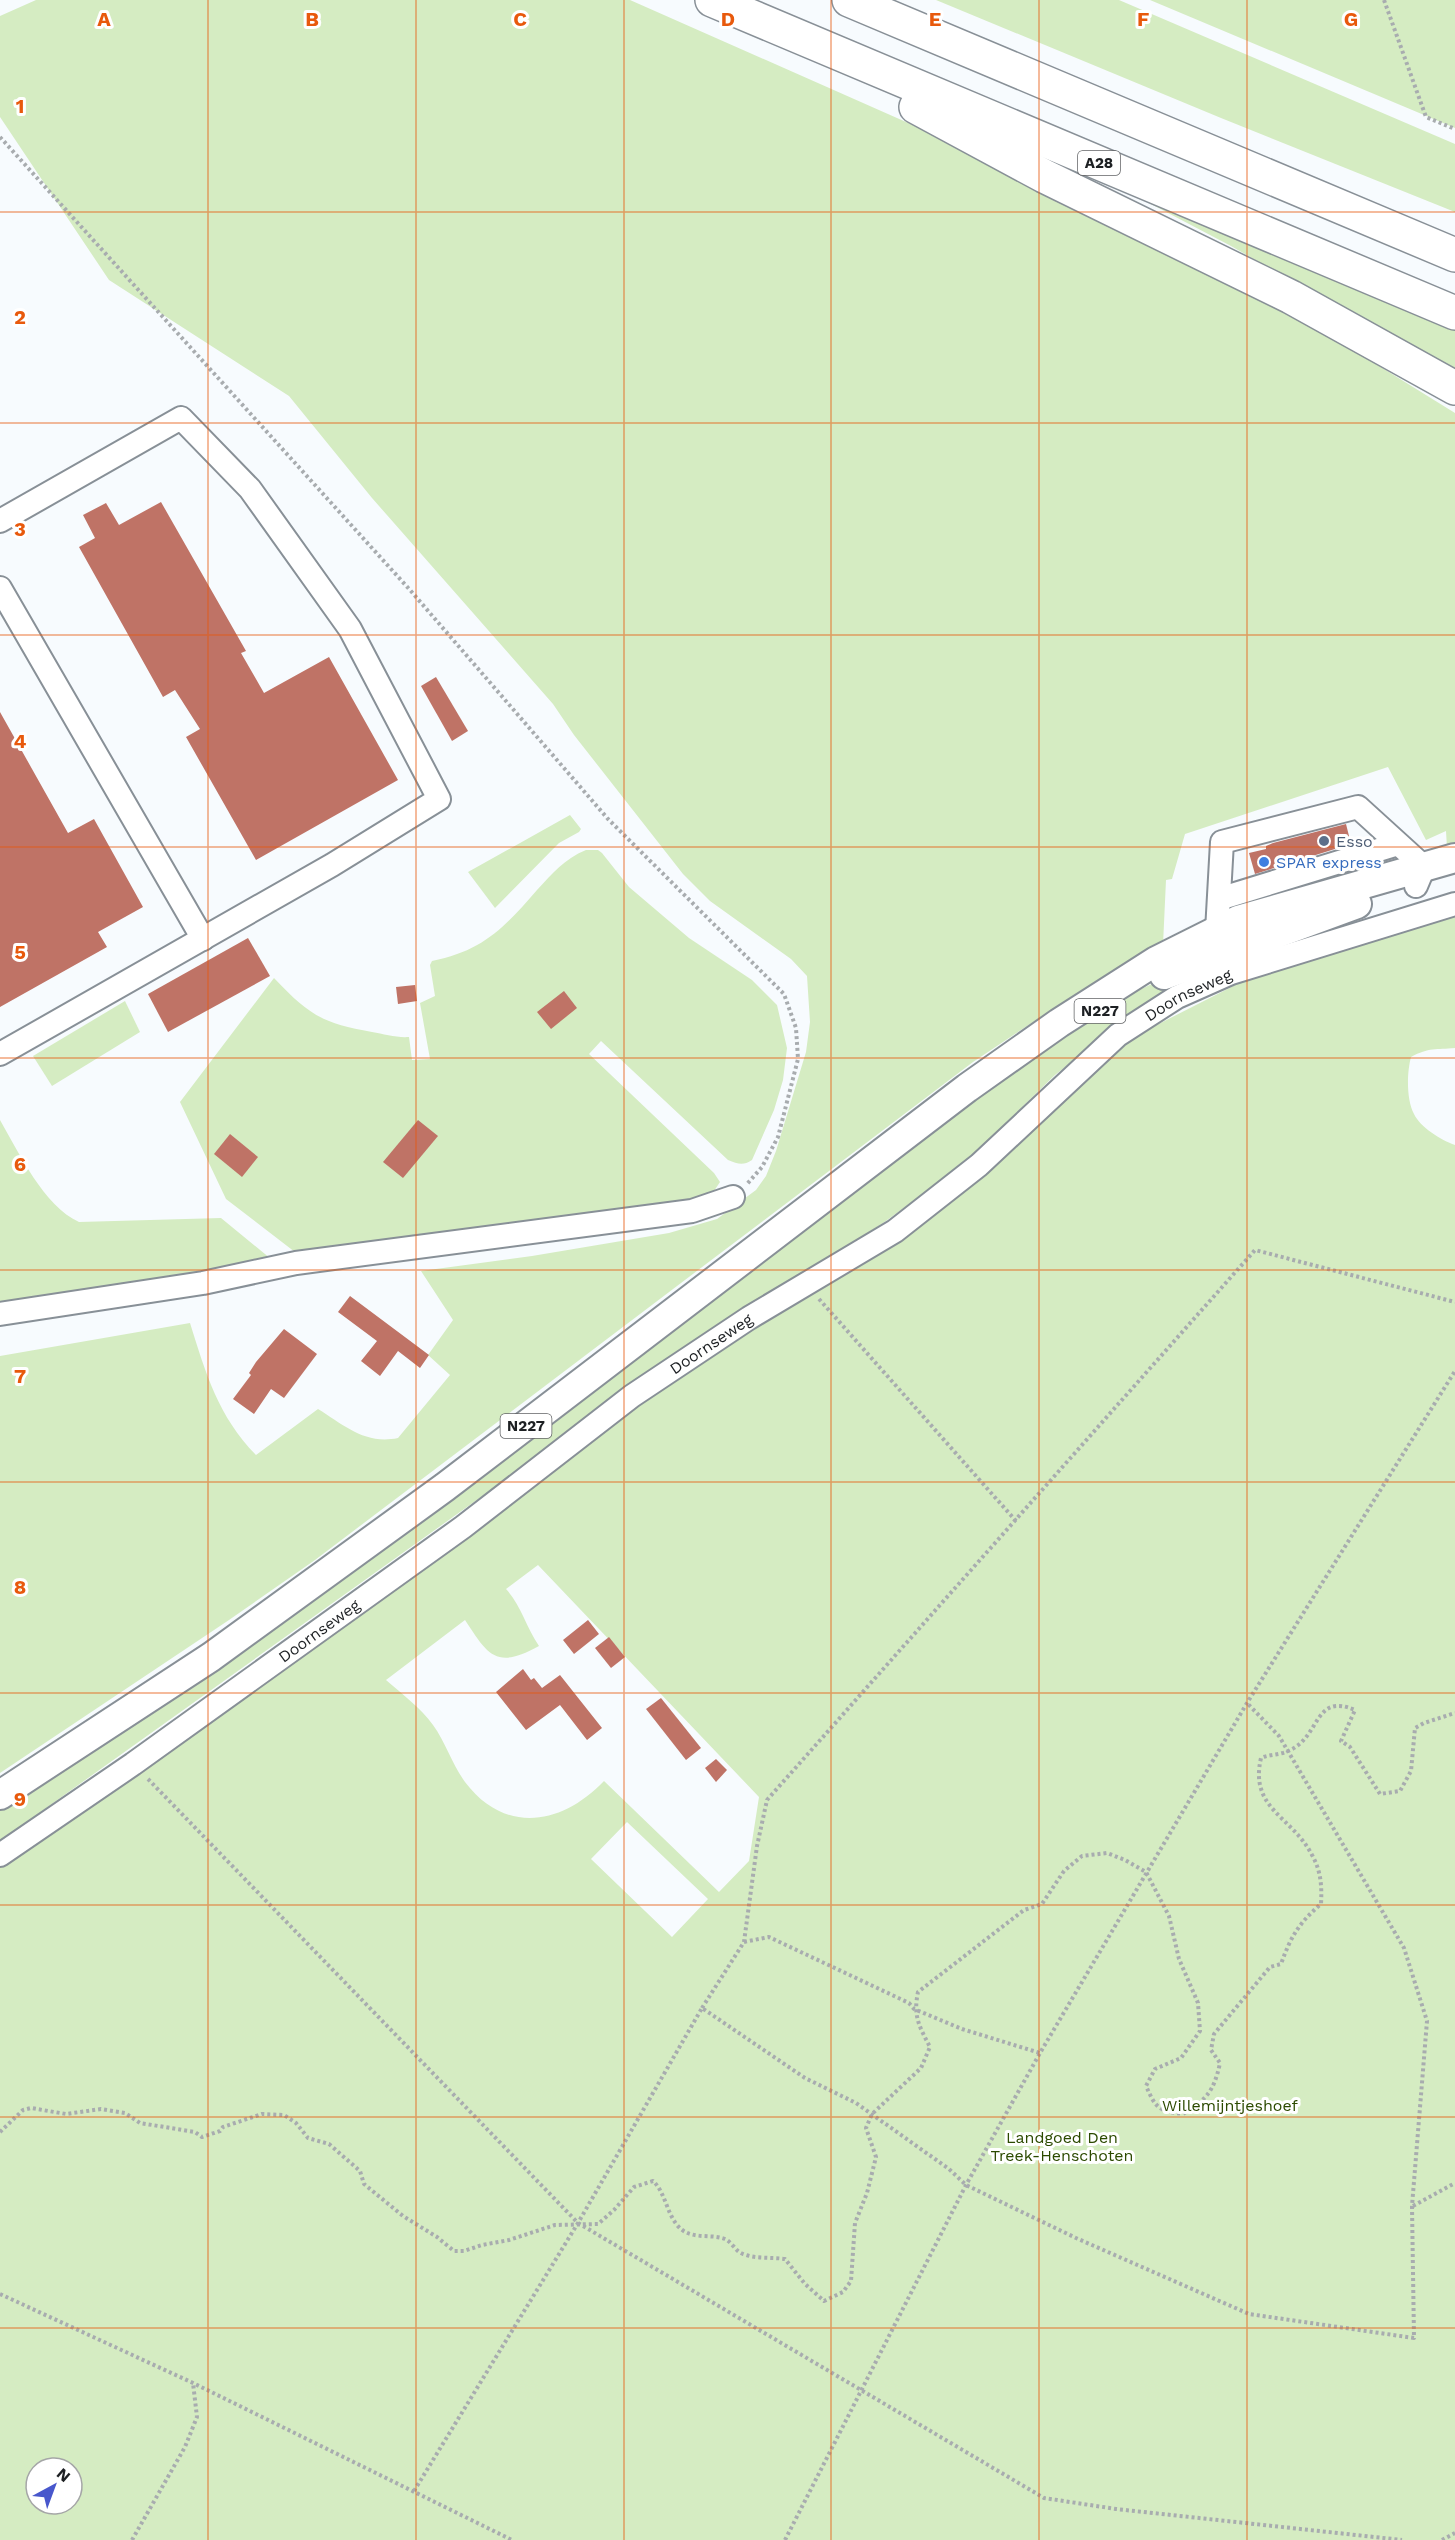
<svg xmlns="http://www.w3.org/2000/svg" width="1455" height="2540" viewBox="0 0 1455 2540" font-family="'Work Sans',sans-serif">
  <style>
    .green { fill: #d5ecc2; fill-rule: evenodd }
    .building { fill: #bf7366 }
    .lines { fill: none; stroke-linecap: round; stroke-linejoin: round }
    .minor-casing { stroke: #889097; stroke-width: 26 }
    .major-casing { stroke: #889097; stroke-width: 32 }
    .highway-casing { stroke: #889097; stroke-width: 36 }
    .path { stroke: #a8acaf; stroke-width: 4; stroke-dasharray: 3 3; stroke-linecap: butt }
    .minor { stroke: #fff; stroke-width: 22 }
    .major { stroke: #fff; stroke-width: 28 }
    .highway { stroke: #fff; stroke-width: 33 }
    .grid { fill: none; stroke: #e8590c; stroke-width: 1.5; stroke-opacity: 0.55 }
    .service-dot { fill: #5c6f8a; stroke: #fff; stroke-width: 2 }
    .shop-dot { fill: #3f7fe0; stroke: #fff; stroke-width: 2 }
    .labels { text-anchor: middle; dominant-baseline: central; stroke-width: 6; stroke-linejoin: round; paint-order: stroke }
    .shield { fill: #fff; stroke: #616365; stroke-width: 1.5 }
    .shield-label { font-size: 15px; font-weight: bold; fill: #1d2023 }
    .service-label { font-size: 16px; fill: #4e5e75; stroke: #fff; text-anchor: start }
    .shop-label { font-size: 16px; fill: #366cbe; stroke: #fff; text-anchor: start }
    .street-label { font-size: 16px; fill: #1d2023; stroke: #fff }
    .park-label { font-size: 16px; fill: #2c4a00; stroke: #fff }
    .grid-label { font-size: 20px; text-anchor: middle; font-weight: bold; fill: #e8590c; stroke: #fff; stroke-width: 6; stroke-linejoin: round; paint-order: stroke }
  </style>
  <rect width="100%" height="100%" fill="#f7fbfe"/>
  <g class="green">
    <path d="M36 0H630L967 149 1258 297 1371 361 1455 413V846L1447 848 1446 831 1426 840 1388 767 1185 834 1172 879 1166 880 1163 945C1097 980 1035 1020 973 1062L315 1560 229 1620 0 1773V1356L190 1323C206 1374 218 1416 256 1455L318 1409C344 1425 365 1445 398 1438L450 1375 428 1355 453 1320 421 1271 532 1256 669 1233 717 1219 756 1190 766 1176 776 1151 806 1052 810 1022 807 976 791 959 710 901 683 874 574 735 553 704 372 498 289 396 109 280 0 117V16Z"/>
    <path d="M936 0H1119L1455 144V212L1221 118Z"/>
    <path d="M1150 0H1455V128Z"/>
    <path d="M1107 181 1455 327V375L1231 246Z"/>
    <path d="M570 815 581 829 579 832 559 843 495 908 468 872Z"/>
    <path d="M586 850H598L602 853 629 887 689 938 752 980 777 1005 787 1048 783 1080 774 1110 752 1160C743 1166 738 1164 728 1160L601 1041 589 1054 714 1173 720 1182 712 1194 696 1200 304 1259 226 1199 180 1102 274 978C309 1015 322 1023 372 1032 384 1034 397 1038 409 1037L412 1060 430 1059 420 1003 435 996 430 965 432 961C483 951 504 928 537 890 553 873 564 859 586 850Z"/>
    <path d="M1455 906V1048C1436 1050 1429 1047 1411 1057 1407 1072 1406 1099 1414 1114 1420 1127 1441 1140 1455 1145V2540H0V1864L686 1367 788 1307 1131 1038 1261 972ZM538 1565 759 1797 749 1861 719 1892 604 1781C562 1825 505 1835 465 1782 452 1764 446 1743 433 1725 421 1708 402 1694 386 1680L465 1620C488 1655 496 1670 539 1646 526 1627 521 1605 506 1589ZM627 1822 708 1899 672 1937 591 1859ZM36 2468H72V2504H36Z"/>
    <path d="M1243 940 1103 1037 1055 1075 970 1158 941 1181 883 1223 755 1305 604 1409 0 1841V1810L134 1720 966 1101 1076 1027 1133 993Z"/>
    <path d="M125 1001 140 1032 52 1086 33 1056Z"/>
    <path d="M0 1120C19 1153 44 1206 79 1222L221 1218 276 1263 0 1304Z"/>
  </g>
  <g class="building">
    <path d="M161 502 246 651 241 653 264 693 329 657 398 780 256 860 186 737 200 729 175 690 163 697 79 547 95 538 83 515 106 503 119 525Z"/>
    <path d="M436 677 468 731 452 741 421 686Z"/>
    <path d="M0 712 68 833 94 819 143 907 98 932 107 947 0 1007Z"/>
    <path d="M1346 824 1351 844 1255 874 1249 853 1266 849V846L1273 843Z"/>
    <path d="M248 938 270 976 168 1032 148 994Z"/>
    <path d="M415 985 417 1001 398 1004 396 987Z"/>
    <path d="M564 991 577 1008 551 1029 537 1012Z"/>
    <path d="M418 1120 438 1136 403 1178 383 1162Z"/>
    <path d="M230 1134 258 1157 242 1177 214 1154Z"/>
    <path d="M350 1296 429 1355 420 1368 398 1351 380 1376 361 1361 377 1341 338 1312Z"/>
    <path d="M284 1329 317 1354 284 1398 271 1389 254 1414 233 1399 251 1375 249 1373 256 1362Z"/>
    <path d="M588 1620 599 1634 574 1654 563 1640Z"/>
    <path d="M609 1637 625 1657 611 1668 595 1648Z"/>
    <path d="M523 1669 531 1680 534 1678 542 1688 560 1675 602 1728 587 1740 560 1705 526 1730 496 1692Z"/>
    <path d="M661 1698 701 1748 686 1760 646 1709Z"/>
    <path d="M716 1759 727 1770 716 1782 705 1768Z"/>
  </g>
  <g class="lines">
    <defs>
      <g id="minor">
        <path d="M0 521 181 418 250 489 350 629 439 799 332 865 0 1054"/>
        <path d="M0 588 203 939"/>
        <path d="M1219 899 1398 844"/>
        <path d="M1227 939 1217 931 1222 842 1358 807 1424 867 1416 886"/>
        <path d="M0 1314 203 1283 296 1263 692 1211 733 1197"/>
        <path id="s1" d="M0 1855 133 1764 463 1527 632 1396 749 1318 895 1231 979 1165 1118 1035 1177 997 1231 973 1455 904"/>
      </g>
      <g id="major">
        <path d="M1164 975 1357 904"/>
        <path d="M0 1795 211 1657 445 1487 967 1088 1059 1023 1156 961 1238 920 1455 858"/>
      </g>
      <g id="highway">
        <path d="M712 0 1455 313"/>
        <path d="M849 0 1455 255"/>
        <path d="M916 107 1044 176 1291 297 1455 388"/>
      </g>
    </defs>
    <use href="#minor" class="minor-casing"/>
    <use href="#major" class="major-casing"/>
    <use href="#highway" class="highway-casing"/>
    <g class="path">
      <path d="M1384 0 1426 117 1455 129"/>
      <path d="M0 137 410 590 608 819 784 994 796 1028 798 1059 778 1137 762 1167 747 1184"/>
      <path d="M819 1299 1016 1521"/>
      <path d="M148 1779 578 2223 1044 2498 1116 2509 1402 2540"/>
      <path d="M744 1942 769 1937 909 2003 914 2009 962 2029 1040 2053"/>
      <path d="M702 2008 744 1942 757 1846 767 1800 1255 1250 1455 1302"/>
      <path d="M0 2132 23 2110 31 2108 66 2114 101 2109 125 2113 140 2123 195 2132 202 2137 220 2131 223 2127 262 2114 284 2115 296 2123 308 2138 329 2144 360 2171 364 2184 403 2216 437 2237 454 2251H464L482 2245 509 2240 555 2225 598 2224 614 2210 634 2187 653 2181C665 2192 666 2211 677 2225 690 2241 709 2233 725 2239 732 2242 736 2252 743 2254 756 2259 771 2257 785 2259L805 2284 824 2301 843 2292 851 2281 855 2223 867 2193 876 2157 866 2128 872 2114 921 2068 930 2047C919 2026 913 2016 918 1992L1024 1910 1042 1904 1064 1871 1082 1856 1107 1853 1125 1860 1146 1872 1169 1916 1179 1959 1198 2003 1200 2031 1181 2058 1155 2069 1146 2086C1156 2108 1158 2111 1183 2114 1207 2099 1214 2091 1220 2063L1211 2050 1214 2034 1270 1967 1281 1964C1291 1936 1299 1923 1321 1904 1322 1886 1321 1871 1312 1855 1292 1816 1249 1809 1261 1758 1270 1754 1280 1755 1288 1751 1321 1738 1313 1692 1355 1710L1341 1741 1350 1747 1380 1794 1400 1791 1411 1771 1415 1728 1424 1723 1455 1713"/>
      <path d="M1413 2206 1455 2183"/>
      <path d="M0 2294 193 2383 512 2540"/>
      <path d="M414 2491 578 2223 702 2008 805 2078 856 2103 949 2169 966 2185 1076 2238 1249 2314 1414 2338 1412 2206 1427 2021 1404 1948 1279 1736 1247 1703"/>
      <path d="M132 2540 185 2447 197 2417 193 2383"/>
      <path d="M785 2540 966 2185 1040 2053 1247 1703 1455 1371"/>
      <path d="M1442 2540 1455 2533"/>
    </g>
    <use href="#minor" class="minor"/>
    <use href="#major" class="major"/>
    <use href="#highway" class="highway"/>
  </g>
  <path class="grid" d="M208 0V2540M416 0V2540M624 0V2540M831 0V2540M1039 0V2540M1247 0V2540M0 212H1455M0 423H1455M0 635H1455M0 847H1455M0 1058H1455M0 1270H1455M0 1482H1455M0 1693H1455M0 1905H1455M0 2117H1455M0 2328H1455"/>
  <circle class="service-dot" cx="1324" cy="841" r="6"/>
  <circle class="shop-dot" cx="1264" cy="862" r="6"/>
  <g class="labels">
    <g class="shield">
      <rect x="1078" y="151" width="42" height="24" rx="4.5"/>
      <rect x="1074.5" y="999" width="51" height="24" rx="4.5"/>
      <rect x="500.5" y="1414" width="51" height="24" rx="4.5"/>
    </g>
    <g class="shield-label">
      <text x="1099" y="163">A28</text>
      <text x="1100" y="1011">N227</text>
      <text x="526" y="1426">N227</text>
    </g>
    <g class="service-label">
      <text x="1336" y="841">Esso</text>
    </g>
    <g class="shop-label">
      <text x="1276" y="862">SPAR express</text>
    </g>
    <g class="street-label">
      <text stroke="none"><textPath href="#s1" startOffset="1470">Doornseweg</textPath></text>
      <text stroke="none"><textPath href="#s1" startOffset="876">Doornseweg</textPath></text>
      <text stroke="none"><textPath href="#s1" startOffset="390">Doornseweg</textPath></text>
    </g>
    <g class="park-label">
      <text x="1230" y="2105">Willemijntjeshoef</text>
      <text x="1062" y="2137">Landgoed Den<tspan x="1062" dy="18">Treek-Henschoten</tspan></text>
    </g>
  </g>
  <g class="grid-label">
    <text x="104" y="26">A</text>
    <text x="312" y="26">B</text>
    <text x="520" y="26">C</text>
    <text x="728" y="26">D</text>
    <text x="935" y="26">E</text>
    <text x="1143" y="26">F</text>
    <text x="1351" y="26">G</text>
    <text x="20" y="113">1</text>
    <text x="20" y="324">2</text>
    <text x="20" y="536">3</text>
    <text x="20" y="748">4</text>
    <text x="20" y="959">5</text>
    <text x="20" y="1171">6</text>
    <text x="20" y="1383">7</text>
    <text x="20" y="1594">8</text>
    <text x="20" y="1806">9</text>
  </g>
  <g transform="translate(54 2486) rotate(41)"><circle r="28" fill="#ffffff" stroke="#a5a6a7" stroke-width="1.5"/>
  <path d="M0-4.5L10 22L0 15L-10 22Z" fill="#4857cc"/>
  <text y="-9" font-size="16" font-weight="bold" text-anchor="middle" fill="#1d2023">N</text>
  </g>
</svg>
